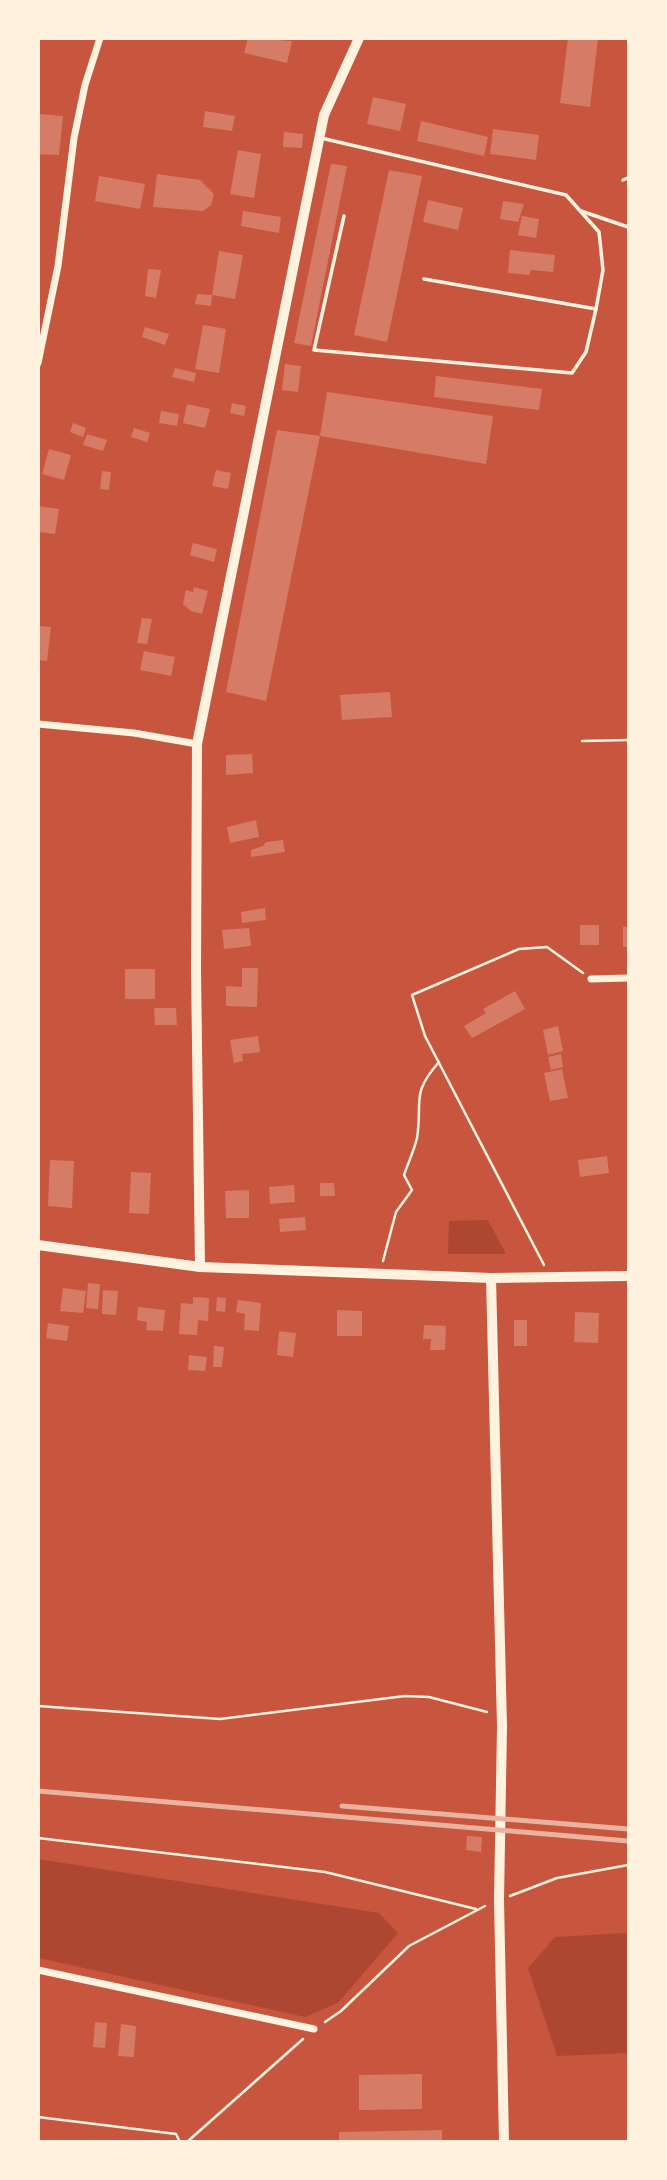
<svg xmlns="http://www.w3.org/2000/svg" width="667" height="2180" viewBox="0 0 667 2180" font-family="Mulish,sans-serif">
  <style>
    .green { fill: #ae4732 }
    .building { fill: #d67c66 }
    .lines { fill: none; stroke-linecap: round; stroke-linejoin: round }
    .path { stroke: #fff3e0; stroke-width: 2.5 }
    .service { stroke: #fff3e0; stroke-width: 3.5 }
    .minor { stroke: #fff3e0; stroke-width: 7 }
    .tertiary { stroke: #fff3e0; stroke-width: 10 }
    .rail { stroke: #e9b49f; stroke-width: 5 }
  </style>
  <rect width="100%" height="100%" fill="#c8553d"/>
  <g class="green">
    <path d="M488 1220 506 1254H448L449 1221Z"/>
    <path d="M38 1859 379 1913 398 1933 338 2003 305 2017 39 1958Z"/>
    <path d="M628 1933V2053L557 2056 528 1968 555 1937Z"/>
  </g>
  <g class="building">
    <path d="M248 38 292 41 287 63 244 53Z"/>
    <path d="M568 38H598L590 107 560 103Z"/>
    <path d="M373 97 406 104 400 131 367 124Z"/>
    <path d="M205 111 235 116 232 131 203 127Z"/>
    <path d="M38 114 63 116 59 155 38 154Z"/>
    <path d="M421 121 488 137 484 156 417 141Z"/>
    <path d="M493 129 539 135 536 160 490 154Z"/>
    <path d="M284 132 303 134 302 148 283 147Z"/>
    <path d="M238 150 261 154 254 198 230 194Z"/>
    <path d="M331 164 347 166 311 346 294 343Z"/>
    <path d="M389 170 422 176 387 342 354 335Z"/>
    <path d="M157 174 200 180 214 194 211 205 203 211 153 207Z"/>
    <path d="M99 176 145 184 140 209 95 201Z"/>
    <path d="M428 200 463 208 458 230 423 222Z"/>
    <path d="M503 201 524 204 518 222 500 219Z"/>
    <path d="M243 211 281 217 279 233 241 226Z"/>
    <path d="M522 216 539 219 536 238 518 235Z"/>
    <path d="M510 250 555 255 553 272 531 270 529 275 508 273Z"/>
    <path d="M219 251 243 255 235 299 212 295Z"/>
    <path d="M148 269 161 270 156 298 145 296Z"/>
    <path d="M197 294 212 295 211 306 195 304Z"/>
    <path d="M203 325 226 329 219 373 195 369Z"/>
    <path d="M145 327 169 334 165 345 142 337Z"/>
    <path d="M285 364 301 366 298 392 282 390Z"/>
    <path d="M175 368 196 373 194 382 172 377Z"/>
    <path d="M436 376 542 389 539 410 434 397Z"/>
    <path d="M327 392 493 416 486 464 320 436Z"/>
    <path d="M232 403 246 406 244 416 230 413Z"/>
    <path d="M187 404 210 409 205 428 183 423Z"/>
    <path d="M161 411 179 414 177 426 159 423Z"/>
    <path d="M73 423 86 428 83 437 70 432Z"/>
    <path d="M134 428 150 433 147 442 131 437Z"/>
    <path d="M277 430 320 436 266 701 226 692Z"/>
    <path d="M87 434 107 440 103 451 83 445Z"/>
    <path d="M49 449 71 455 64 480 42 474Z"/>
    <path d="M216 470 231 473 228 489 212 486Z"/>
    <path d="M102 471 111 472 109 490 100 489Z"/>
    <path d="M38 506 59 509 55 534 38 532Z"/>
    <path d="M193 543 217 549 214 562 190 555Z"/>
    <path d="M194 587 208 591 202 614 191 611 183 604 186 590 193 592Z"/>
    <path d="M142 618 152 619 147 644 137 643Z"/>
    <path d="M38 626 51 627 47 661 38 660Z"/>
    <path d="M144 651 175 657 171 676 140 670Z"/>
    <path d="M390 692 392 717 342 720 340 695Z"/>
    <path d="M252 754 253 773 226 775V755Z"/>
    <path d="M256 820 259 837 230 843 227 827Z"/>
    <path d="M283 840 285 852 251 857V850L263 846 266 842Z"/>
    <path d="M265 908 266 920 242 923 241 912Z"/>
    <rect x="580" y="925" width="19" height="20"/>
    <rect x="623" y="927" width="5" height="20"/>
    <path d="M249 928 251 946 224 949 222 930Z"/>
    <path d="M242 968H258L257 1007 226 1006V986L242 987Z"/>
    <rect x="125" y="969" width="30" height="30"/>
    <path d="M515 991 525 1009 472 1038 464 1026 486 1013 483 1009Z"/>
    <path d="M154 1008H176L177 1025H155Z"/>
    <path d="M558 1026 563 1051 548 1055 543 1030Z"/>
    <path d="M258 1036 260 1052 242 1054 243 1061 234 1063 230 1040Z"/>
    <path d="M561 1054 563 1067 551 1070 548 1057Z"/>
    <path d="M562 1069 568 1098 550 1101 544 1073Z"/>
    <path d="M607 1156 609 1173 580 1177 578 1160Z"/>
    <path d="M50 1160 74 1161 72 1208 48 1206Z"/>
    <path d="M131 1172 151 1173 149 1214 129 1213Z"/>
    <path d="M320 1183H334L335 1196H320Z"/>
    <path d="M294 1185 295 1202 270 1204 269 1187Z"/>
    <path d="M249 1190V1218H226L225 1191Z"/>
    <path d="M305 1217 306 1230 280 1232 279 1219Z"/>
    <path d="M88 1283 100 1284 98 1309 86 1308Z"/>
    <path d="M63 1288 86 1291 83 1313 60 1311Z"/>
    <path d="M103 1290 118 1291 116 1315 102 1314Z"/>
    <path d="M193 1297 209 1298 208 1321 198 1320 197 1335 179 1334 181 1303 193 1304Z"/>
    <path d="M217 1297 226 1298 225 1312 216 1311Z"/>
    <path d="M238 1300 261 1303 259 1331 244 1330 245 1314 236 1312Z"/>
    <path d="M138 1307 165 1310 163 1331 146 1330 147 1322 137 1320Z"/>
    <path d="M337 1310 362 1311V1336H337Z"/>
    <path d="M575 1312 599 1313 598 1343 574 1342Z"/>
    <rect x="514" y="1320" width="13" height="26"/>
    <path d="M48 1323 69 1326 67 1341 46 1338Z"/>
    <path d="M424 1325 446 1326 445 1350H430L431 1339H423Z"/>
    <path d="M279 1331 296 1333 293 1357 277 1355Z"/>
    <path d="M214 1346 224 1347 222 1367H213Z"/>
    <path d="M189 1355 207 1357 205 1371 188 1370Z"/>
    <path d="M467 1836 482 1837 481 1852 466 1850Z"/>
    <path d="M95 2022 107 2023 105 2048 93 2047Z"/>
    <path d="M121 2024 136 2026 134 2057 118 2056Z"/>
    <path d="M422 2074V2109L359 2110V2075Z"/>
    <path d="M442 2130V2142H339V2132Z"/>
  </g>
  <g class="lines">
    <g class="path">
      <path d="M582 741 628 740"/>
      <path d="M383 1261 396 1212 412 1190 404 1175C408 1163 414 1151 417 1138 423 1101 410 1095 439 1062"/>
      <path d="M544 1265 425 1036 412 995 519 949 547 947 583 973"/>
      <path d="M38 1706 220 1719 405 1696 429 1697 487 1712"/>
      <path d="M38 1838 325 1872 476 1909"/>
      <path d="M510 1896 557 1878 628 1865"/>
      <path d="M325 2022 341 2011 409 1946 485 1906"/>
      <path d="M38 2117 176 2134 180 2142"/>
      <path d="M187 2142 303 2039"/>
    </g>
    <g class="service">
      <path d="M321 138 566 195 599 232 603 270 596 309 424 279"/>
      <path d="M623 180 628 178"/>
      <path d="M581 211 628 227"/>
      <path d="M344 216 314 350 572 373 586 352 596 309"/>
    </g>
    <g class="minor">
      <path d="M38 363 58 266 74 138 85 85 100 38"/>
      <path d="M38 724 134 733 197 744"/>
      <path d="M591 979 628 978"/>
      <path d="M38 1970 314 2029"/>
    </g>
    <g class="tertiary">
      <path d="M38 1245 200 1267 491 1278 628 1276"/>
      <path d="M200 1267 196 970 197 744 324 115 359 38"/>
      <path d="M491 1278 502 1726 499 1900 504 2142"/>
    </g>
    <g class="rail">
      <path d="M38 1791 628 1841"/>
      <path d="M342 1806 628 1829"/>
    </g>
  </g>
  <rect width="667" height="2180" fill="none" stroke="#fff3e0" stroke-width="80"/>
</svg>
